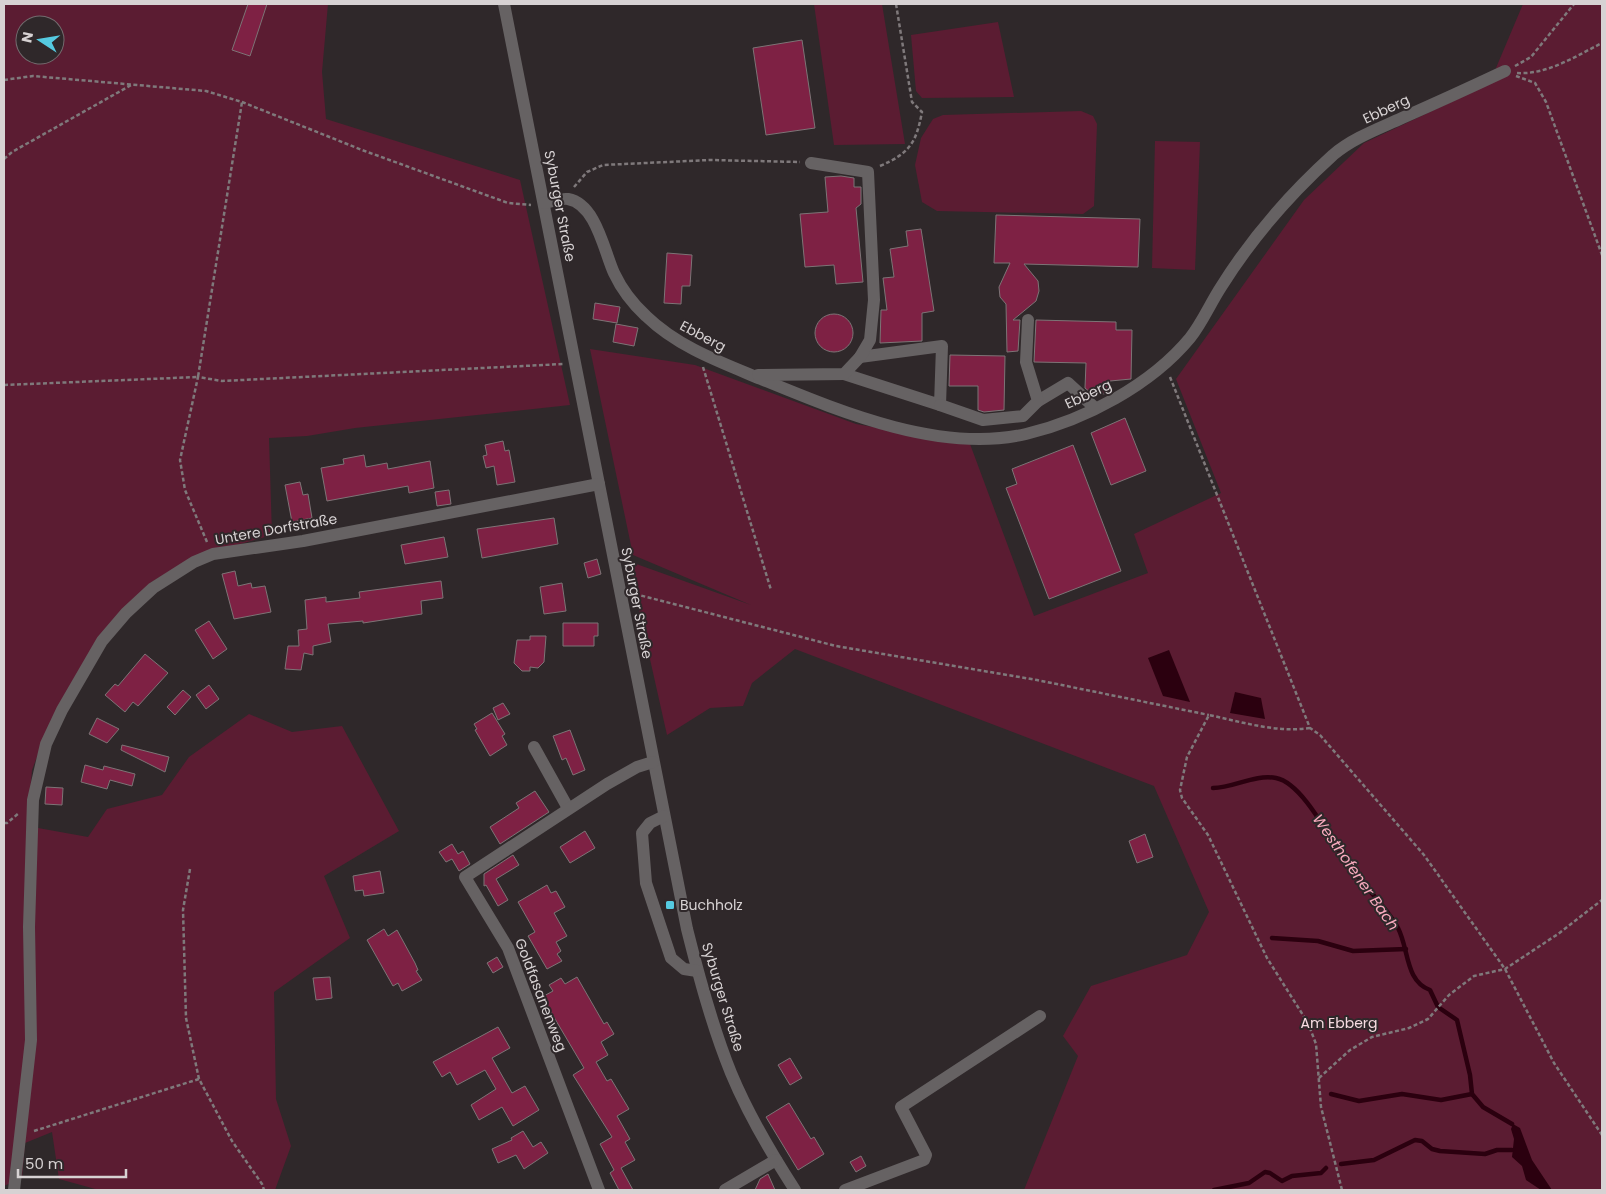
<svg xmlns="http://www.w3.org/2000/svg" width="1606" height="1194" viewBox="0 0 1606 1194" font-family="Poppins,sans-serif">
  <style>
    .green { fill: #5b1c32; fill-rule: evenodd }
    .water { fill: #2b000f }
    .lines { fill: none; stroke-linecap: round; stroke-linejoin: round }
    .stream { stroke: #2b000f; stroke-width: 4.5 }
    .building { fill: #7e2144; stroke: #7d7476 }
    .path { stroke: #7f797b; stroke-width: 2.5; stroke-dasharray: 4 2.5; stroke-linecap: butt }
    .minor { stroke: #666263; stroke-width: 12 }
    .poi-dot { fill: #55cae0; stroke: #2f282a; stroke-width: 2 }
    .labels { text-anchor: middle; dominant-baseline: central; stroke-width: 4; stroke-linejoin: round; paint-order: stroke }
    .street-label { font-size: 14px; fill: #d7d2d3; stroke: #2f282a }
    .poi-label { font-size: 14px; fill: #d7d2d3; stroke: #2f282a; text-anchor: start }
    .park-label { font-size: 14px; fill: #f7dbe1; stroke: #2f282a }
    .water-label { font-size: 15px; font-style: italic; fill: #faabbf; stroke: #2f282a }
  </style>
  <rect width="100%" height="100%" fill="#2f282a"/>
  <g class="green">
    <path d="M4 4H328L322 72 326 119 520 180 570 405 355 428 307 436 269 438 272 535 192 558 150 583 51 720 32 770 27 826 88 837 107 809 162 795 189 757 249 714 292 732 342 726 399 831 324 876 350 938 274 992 276 1099 291 1146 275 1190H99L59 1179 52 1132 25 1143 22 1178 4 1186ZM25 25H55V55H25Z"/>
    <path d="M814 4H882L905 144 834 145Z"/>
    <path d="M1523 4H1602V1190H1024L1078 1056 1063 1036 1091 986 1187 955 1209 912 1154 786 795 649 752 683 743 706 710 708 667 735 628 561 751 605 633 555 590 349 695 365 856 424 970 444 1034 616 1148 573 1134 534 1221 493 1176 379 1304 200 1364 143 1500 79 1496 68Z"/>
    <path d="M998 22 1014 97 922 98 916 91 911 35Z"/>
    <path d="M1081 111 1093 116 1097 124 1094 206 1083 214 937 211 922 202 915 165 921 138 933 119 943 115Z"/>
    <path d="M1155 141 1200 142 1195 270 1152 268Z"/>
  </g>
  <g class="water">
    <path d="M1169 650 1190 702 1163 696 1148 658Z"/>
    <path d="M1235 692 1261 698 1265 719 1230 713Z"/>
    <path d="M1513 1124 1520 1128 1532 1160 1552 1190H1541L1526 1180 1522 1166 1512 1157 1514 1139 1511 1129Z"/>
  </g>
  <g class="lines">
    <g class="stream">
      <path d="M1213 788C1234 788 1254 774 1276 778 1303 783 1331 841 1346 862 1362 885 1385 904 1398 928 1409 949 1405 981 1430 990L1438 1007 1457 1020 1470 1075 1472 1094 1483 1107 1512 1124"/>
      <path d="M1272 938 1318 941 1353 951 1406 949"/>
      <path d="M1331 1094 1359 1101 1402 1094 1441 1100 1472 1094"/>
      <path d="M1341 1164 1374 1160 1415 1140 1422 1141 1432 1149 1440 1151 1485 1154 1497 1150H1512"/>
      <path d="M1214 1190 1249 1183 1265 1172 1270 1173 1282 1181 1292 1176 1321 1173 1326 1168"/>
    </g>
  </g>
  <g class="building">
    <path d="M248 4H267L250 56 232 50Z"/>
    <path d="M802 40 815 128 766 135 753 48Z"/>
    <path d="M841 176 854 178V187H861V204L856 208 863 282 836 284 834 265 805 267 800 214 828 212 825 177Z"/>
    <path d="M996 215 1140 219 1138 267 1024 264 1038 281 1039 291 1036 301 1013 320H1020L1018 351 1007 352 1006 304 1000 297 999 287 1010 263H994Z"/>
    <path d="M921 229 934 311 922 313V341L880 343 881 310H887L883 278 894 277 890 249 908 246 906 231Z"/>
    <path d="M667 253 692 255 690 286H682L681 304 664 303Z"/>
    <path d="M595 303 620 307 617 323 593 319Z"/>
    <circle cx="834" cy="333" r="19"/>
    <path d="M1036 320 1116 322V330H1132L1131 379 1110 381V392L1107 394 1091 393 1085 388 1086 363 1034 362Z"/>
    <path d="M616 324 638 328 634 346 613 342Z"/>
    <path d="M950 355 1005 356 1004 410 984 412 978 410V386H949Z"/>
    <path d="M1125 418 1146 471 1111 485 1091 433Z"/>
    <path d="M503 441 505 451 509 450 515 482 497 485 494 466 486 468 483 456 487 455 485 445Z"/>
    <path d="M1073 445 1121 571 1049 599 1006 488 1017 484 1012 469Z"/>
    <path d="M364 455 366 467 387 463 388 469 430 461 434 488 409 493 408 486 327 501 321 468 344 464 343 459Z"/>
    <path d="M300 482 303 495 308 494 312 518 292 522 285 485Z"/>
    <path d="M449 490 451 504 437 506 435 492Z"/>
    <path d="M554 518 558 544 482 558 477 529Z"/>
    <path d="M444 537 448 557 405 564 401 545Z"/>
    <path d="M597 559 601 574 588 578 584 563Z"/>
    <path d="M235 571 238 586 251 583 252 588 265 586 271 612 234 619 222 574Z"/>
    <path d="M441 581 443 598 421 601 422 614 363 623V621L328 624 331 642 313 646V655L304 653 301 670 285 669 288 646H299L298 630 307 629 305 600 326 597V602L360 598 359 592Z"/>
    <path d="M562 583 566 611 544 614 540 587Z"/>
    <path d="M209 621 227 649 213 659 195 630Z"/>
    <path d="M563 623H598V636H594V646H563Z"/>
    <path d="M530 636H546L544 662 538 668 530 667V671H522L514 663 517 640H530Z"/>
    <path d="M145 654 168 673 138 706 133 702 125 712 105 695 115 684 118 686Z"/>
    <path d="M209 685 219 699 206 709 196 695Z"/>
    <path d="M183 690 191 697 175 715 167 707Z"/>
    <path d="M503 703 510 714 498 720 493 708Z"/>
    <path d="M492 713 505 734 502 736 507 745 490 756 475 730 477 729 474 724Z"/>
    <path d="M97 718 119 729 107 743 89 734Z"/>
    <path d="M570 730 585 770 573 775 566 758 562 760 553 736Z"/>
    <path d="M122 745 169 757 165 772 121 750Z"/>
    <path d="M85 765 103 770 104 766 135 774 132 786 110 780 107 789 81 782Z"/>
    <path d="M46 787 63 788 62 805 45 804Z"/>
    <path d="M535 791 549 812 500 844 490 827 519 808 516 803Z"/>
    <path d="M585 831 595 848 570 863 560 847Z"/>
    <path d="M1145 834 1153 857 1137 863 1129 841Z"/>
    <path d="M452 844 458 854 463 851 470 864 459 871 452 859 446 862 439 852Z"/>
    <path d="M513 855 519 865 496 879 508 900 498 906 486 885 484 886V874Z"/>
    <path d="M380 871 384 893 364 896 363 890 355 891 353 876Z"/>
    <path d="M547 885 551 893 556 891 565 907 554 913 567 936 556 942 561 951 557 954 562 961 547 969 528 936 535 932 518 902Z"/>
    <path d="M384 929 388 936 397 930 415 963 418 970 416 971 422 980 402 991 398 983 393 986 367 940Z"/>
    <path d="M497 957 503 967 493 973 487 963Z"/>
    <path d="M330 977 332 998 316 1000 313 978Z"/>
    <path d="M577 977 604 1024 607 1022 614 1034 601 1042 608 1055 596 1062 607 1081 611 1079 629 1109 617 1116 630 1139 625 1142 635 1160 621 1168 633 1190H619L610 1173 614 1170 600 1144 612 1137 573 1075 584 1068 542 997 553 991 549 985 561 978 565 984Z"/>
    <path d="M498 1027 510 1048 492 1058 512 1093 525 1086 539 1110 513 1126 502 1107 479 1120 471 1105 496 1089 485 1070 457 1085 450 1072 442 1077 433 1062Z"/>
    <path d="M790 1058 802 1078 790 1085 778 1065Z"/>
    <path d="M789 1103 811 1139 814 1137 824 1154 798 1170 766 1117Z"/>
    <path d="M523 1131 533 1147 541 1142 548 1153 524 1169 516 1155 498 1163 492 1149 512 1140 511 1138Z"/>
    <path d="M861 1156 866 1166 856 1172 850 1162Z"/>
    <path d="M768 1174 775 1190H755L760 1179Z"/>
  </g>
  <g class="lines">
    <g class="path">
      <path d="M1515 66 1531 57 1574 4"/>
      <path d="M1517 73C1547 75 1576 56 1602 43"/>
      <path d="M1516 76 1535 83 1546 102 1602 255"/>
      <path d="M4 80 33 76 206 91 242 102 362 150 508 203 531 205"/>
      <path d="M4 159 12 152 133 84"/>
      <path d="M880 166C910 153 916 143 922 112L912 102 896 4"/>
      <path d="M574 187 587 172 603 165 710 160 800 162"/>
      <path d="M703 367 771 590"/>
      <path d="M1170 377 1310 728 1320 735 1424 855 1505 969 1554 1063 1602 1135"/>
      <path d="M4 385 198 377 242 102"/>
      <path d="M207 542 185 490 180 460 198 377 222 381 563 364"/>
      <path d="M635 594 836 646 1037 680 1209 715"/>
      <path d="M1310 728C1276 733 1242 722 1209 715L1187 757 1180 790 1182 798 1208 835 1267 958 1308 1023 1316 1044 1321 1107 1342 1190"/>
      <path d="M4 823H7L19 813"/>
      <path d="M190 869 183 910 186 1018 199 1079"/>
      <path d="M1319 1078 1350 1050 1372 1037 1409 1028 1428 1019 1449 995 1474 976 1505 969 1558 934 1602 900"/>
      <path d="M34 1131 199 1079 232 1141 262 1184 264 1190"/>
    </g>
    <g class="minor">
      <path d="M504 4 687 929C699 977 712 1026 731 1073 748 1114 771 1153 795 1190"/>
      <path d="M544 203C551 202 560 198 568 199 596 204 604 251 614 273 621 288 633 304 646 316 678 347 720 362 761 379 839 411 940 454 1026 434 1085 420 1151 385 1190 338 1202 323 1210 304 1221 287 1251 239 1291 193 1333 155 1353 138 1378 129 1402 118 1436 103 1471 87 1505 71"/>
      <path d="M844 374 940 405 942 346 860 357"/>
      <path d="M758 375 844 374 860 357 870 340 874 300 868 172 811 163"/>
      <path d="M1038 401 1068 383 1095 408"/>
      <path d="M940 405 983 420 1023 416 1038 401 1026 362 1028 320"/>
      <path d="M534 747 568 808"/>
      <path d="M664 816 650 823 642 833 646 883 671 958 684 969 697 971"/>
      <path d="M14 1190 31 1040 29 927 33 800 46 744 62 710 102 641 126 613 153 588 194 562 213 554 303 541 599 484"/>
      <path d="M599 1190 508 948 465 877 607 784 637 767 653 762"/>
      <path d="M725 1190 776 1160"/>
      <path d="M845 1190 924 1160 926 1155 901 1107 1040 1016"/>
    </g>
  </g>
  <rect class="poi-dot" x="665" y="900" width="10" height="10" rx="2.5"/>
  <g class="labels">
    <g class="street-label">
      <text transform="translate(1386 109) rotate(-25)">Ebberg</text>
      <text transform="translate(560 206) rotate(79)">Syburger Straße</text>
      <text transform="translate(703 336) rotate(28)">Ebberg</text>
      <text transform="translate(1088 394) rotate(-25)">Ebberg</text>
      <text transform="translate(276 529) rotate(-10)">Untere Dorfstraße</text>
      <text transform="translate(637 603) rotate(79)">Syburger Straße</text>
      <text transform="translate(541 995) rotate(69)">Goldfasanenweg</text>
      <text transform="translate(723 997) rotate(73)">Syburger Straße</text>
    </g>
    <g class="poi-label">
      <text x="680" y="905">Buchholz</text>
    </g>
    <g class="park-label">
      <text x="1339" y="1023">Am Ebberg</text>
    </g>
    <g class="water-label">
      <text transform="translate(1356 872) rotate(55)">Westhofener Bach</text>
    </g>
  </g>
  <rect width="1606" height="1194" fill="none" stroke="#d7d2d3" stroke-width="10"/>
  <g transform="translate(40 40) rotate(282)"><circle r="24" fill="#2f282a" stroke="#726c6e"/>
  <path d="M0-4L9 19L0 12L-9 19Z" fill="#55cae0"/>
  <text y="-8" font-size="14" font-weight="bold" text-anchor="middle" fill="#d7d2d3">N</text>
  </g>
  <path d="M18 1169v8h108v-8" fill="none" stroke="#d7d2d3" stroke-width="2.5"/>
  <text x="25" y="1169" font-size="15" fill="#d7d2d3" stroke="#2f282a" stroke-width="4" paint-order="stroke">50 m</text>
</svg>
